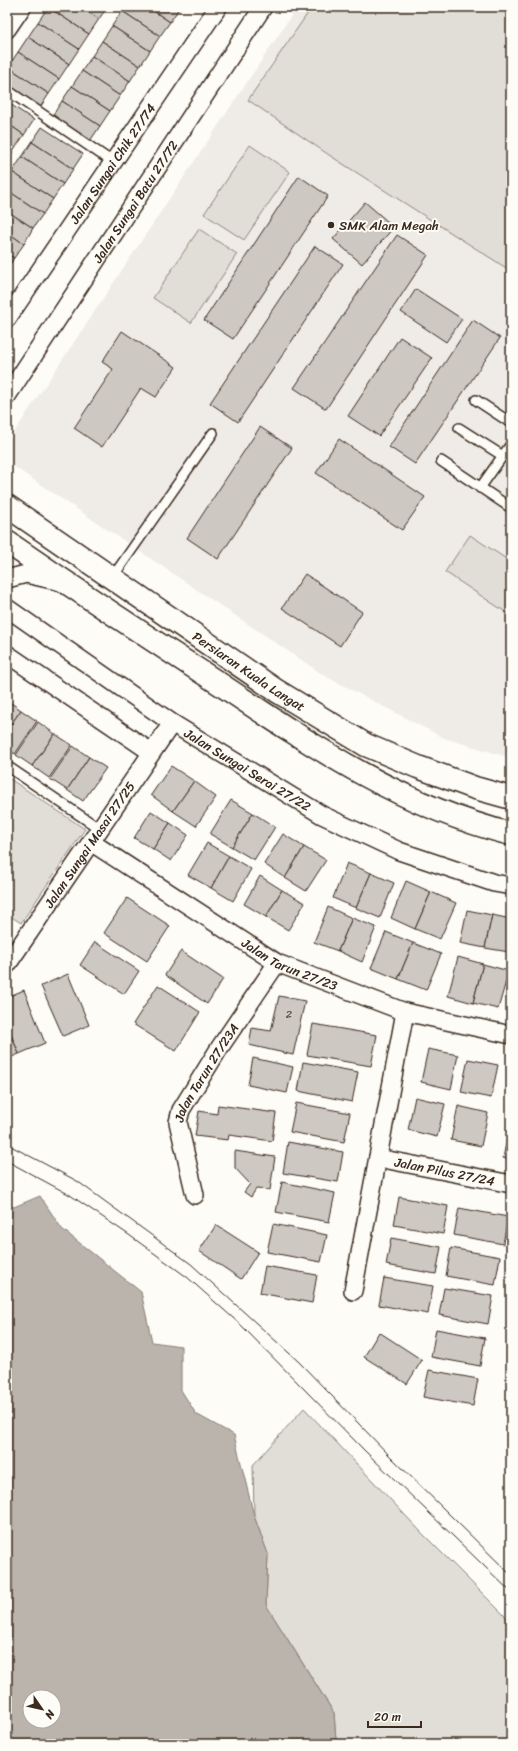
<svg xmlns="http://www.w3.org/2000/svg" width="518" height="1751" viewBox="0 0 518 1751" font-family="Sriracha,sans-serif">
  <style>
    .built { fill: #efece7 }
    .green { fill: #e1ded7; stroke: #8e847a }
    .water { fill: #bbb4ad; stroke: #887d74; fill-rule: evenodd }
    .building { fill: #cdc8c2; stroke: #3b2a1e }
    .lines { fill: none; stroke-linecap: round; stroke-linejoin: round }
    .service-casing { stroke: #3b2a1e; stroke-width: 12 }
    .minor-casing { stroke: #3b2a1e; stroke-width: 20 }
    .primary-casing { stroke: #3b2a1e; stroke-width: 25 }
    .service { stroke: #fdfcf7; stroke-width: 9 }
    .minor { stroke: #fdfcf7; stroke-width: 17 }
    .primary { stroke: #fdfcf7; stroke-width: 22 }
    .tram { stroke: #3b2a1e; stroke-width: 1 }
    .poi-dot { fill: #3b2a1e; stroke: #fdfcf7; stroke-width: 1.5 }
    .labels { text-anchor: middle; dominant-baseline: central; stroke-width: 4; stroke-linejoin: round; paint-order: stroke }
    .number-label { font-size: 11px; fill: #605247 }
    .street-label { font-size: 13px; fill: #3b2a1e; stroke: #fdfcf7 }
    .poi-label { font-size: 13px; fill: #3b2a1e; stroke: #fdfcf7; text-anchor: start }
  </style>
  <rect width="100%" height="100%" fill="#fdfcf7"/>
  <filter id="ink" filterUnits="userSpaceOnUse"><feTurbulence type="fractalNoise" baseFrequency=".025" numOctaves="2"/><feDisplacementMap in="SourceGraphic" scale="8" xChannelSelector="R" yChannelSelector="G"/><feConvolveMatrix kernelMatrix="1 2 1 2 8 2 1 2 1" color-interpolation-filters="sRGB"/></filter>
  <g filter="url(#ink)">
    <path class="built" d="M297 7H511V758L444 738 325 676 7 462V443Z"/>
    <g class="green">
      <path d="M312 7H511V271L329 155 248 100Z"/>
      <path d="M250 145 290 172 244 240 204 214Z"/>
      <path d="M199 229 237 254 191 323 153 298Z"/>
      <path d="M470 535 511 562 510 615 445 572Z"/>
      <path d="M7 777 85 829 21 923 7 914Z"/>
      <path d="M304 1408 422 1533 511 1622V1744H339L336 1740 334 1713 266 1605 268 1554 254 1516 253 1465Z"/>
    </g>
    <path class="water" d="M40 1196 62 1229 141 1292 152 1342 181 1346V1390L196 1414 234 1435 254 1516 268 1554 266 1605 334 1713 336 1740 339 1744H7V1205L14 1207ZM30 1697H54V1721H30Z"/>
    <g class="building">
      <path d="M48 7 89 34 79 49 38 22Z"/>
      <path d="M48 7H81L99 19 89 34Z"/>
      <path d="M81 7H107L99 19Z"/>
      <path d="M125 7H148L170 22 160 36 122 11Z"/>
      <path d="M148 7H180L170 22Z"/>
      <path d="M122 11 160 36 150 51 112 26Z"/>
      <path d="M38 22 79 49 69 64 28 37Z"/>
      <path d="M112 26 150 51 140 66 102 41Z"/>
      <path d="M28 37 69 64 59 79 18 52Z"/>
      <path d="M102 41 140 66 130 81 92 56Z"/>
      <path d="M18 52 59 79 49 94 8 67Z"/>
      <path d="M92 56 130 81 120 96 82 71Z"/>
      <path d="M8 67 49 94 39 109 7 88Z"/>
      <path d="M82 71 120 96 110 111 72 86Z"/>
      <path d="M72 86 110 111 100 126 62 101Z"/>
      <path d="M62 101 100 126 90 141 52 116Z"/>
      <path d="M7 102 34 120 24 135 7 123Z"/>
      <path d="M7 123 24 135 14 150 7 145Z"/>
      <path d="M42 127 83 154 73 169 32 142Z"/>
      <path d="M32 142 73 169 63 184 22 157Z"/>
      <path d="M7 145 14 150 7 161Z"/>
      <path d="M22 157 63 184 53 199 12 172Z"/>
      <path d="M12 172 53 199 43 214 7 190V180Z"/>
      <path d="M299 176 328 196 233 339 204 320Z"/>
      <path d="M7 190 43 214 33 228 7 211Z"/>
      <path d="M365 202 394 227 362 264 333 239Z"/>
      <path d="M7 211 33 228 24 244 7 232Z"/>
      <path d="M7 232 24 244 14 258 7 254Z"/>
      <path d="M397 235 428 255 326 409 294 388Z"/>
      <path d="M315 246 343 264 238 422 210 403Z"/>
      <path d="M7 254 14 258 7 269Z"/>
      <path d="M416 289 462 319 446 342 401 312Z"/>
      <path d="M473 320 500 338 415 464 389 447Z"/>
      <path d="M122 331 176 367 156 397 141 388 102 447 74 428 113 369 102 362Z"/>
      <path d="M400 337 432 358 379 436 348 416Z"/>
      <path d="M260 427 292 448 218 559 187 538Z"/>
      <path d="M339 439 425 497 402 530 316 473Z"/>
      <path d="M305 574 362 612 340 646 282 608Z"/>
      <path d="M7 700 21 710 7 730Z"/>
      <path d="M21 710 37 721 15 754 7 749V730Z"/>
      <path d="M38 722 55 734 32 766 16 755Z"/>
      <path d="M55 734 72 745 49 778 32 766Z"/>
      <path d="M73 746 89 757 67 790 50 779Z"/>
      <path d="M89 757 106 768 83 801 67 790Z"/>
      <path d="M171 766 194 781 173 811 151 795Z"/>
      <path d="M194 781 216 797 196 826 173 811Z"/>
      <path d="M231 800 253 813 232 847 210 834Z"/>
      <path d="M151 811 170 823 153 849 134 838Z"/>
      <path d="M253 813 275 827 254 860 232 847Z"/>
      <path d="M170 823 188 835 171 861 153 849Z"/>
      <path d="M283 834 304 847 285 878 264 864Z"/>
      <path d="M207 843 229 856 211 888 188 875Z"/>
      <path d="M304 847 326 860 306 891 285 878Z"/>
      <path d="M229 856 251 869 233 901 211 888Z"/>
      <path d="M347 863 371 873 356 908 333 898Z"/>
      <path d="M371 873 394 883 380 918 356 908Z"/>
      <path d="M260 876 282 890 266 917 244 904Z"/>
      <path d="M406 881 431 892 415 929 391 918Z"/>
      <path d="M282 890 305 903 288 930 266 917Z"/>
      <path d="M431 892 456 903 440 939 415 929Z"/>
      <path d="M127 898 170 926 147 961 104 933Z"/>
      <path d="M328 907 352 918 338 951 314 942Z"/>
      <path d="M467 910 492 915 485 948 460 943Z"/>
      <path d="M492 915 511 919 509 952 485 948Z"/>
      <path d="M352 918 376 927 362 962 338 951Z"/>
      <path d="M386 932 413 943 398 979 371 968Z"/>
      <path d="M95 942 139 971 124 994 80 965Z"/>
      <path d="M413 943 441 954 426 990 398 979Z"/>
      <path d="M181 951 223 979 207 1004 165 975Z"/>
      <path d="M458 957 483 964 473 1003 448 996Z"/>
      <path d="M483 964 509 971 498 1009 473 1003Z"/>
      <path d="M68 974 89 1025 63 1036 41 986Z"/>
      <path d="M158 985 200 1012 176 1051 133 1024Z"/>
      <path d="M24 990 45 1043 19 1054 7 1025V997Z"/>
      <path d="M279 996 305 1001 293 1055 249 1045 252 1028 271 1031Z"/>
      <path d="M313 1024 377 1035 371 1066 307 1055Z"/>
      <path d="M7 1025 19 1054 7 1059Z"/>
      <path d="M428 1049 458 1055 451 1089 421 1082Z"/>
      <path d="M253 1058 293 1067 287 1093 248 1085Z"/>
      <path d="M468 1059 498 1065 491 1098 461 1092Z"/>
      <path d="M303 1062 358 1072 352 1102 298 1091Z"/>
      <path d="M415 1097 445 1104 437 1137 408 1130Z"/>
      <path d="M296 1103 350 1113 344 1142 290 1132Z"/>
      <path d="M218 1105 276 1113 272 1141 229 1135 228 1140 195 1136 199 1111 217 1114Z"/>
      <path d="M458 1106 488 1113 481 1146 451 1140Z"/>
      <path d="M511 1119V1160L503 1158Z"/>
      <path d="M288 1142 343 1152 338 1182 283 1173Z"/>
      <path d="M235 1151 275 1157 270 1190 256 1189 251 1197 244 1192 250 1184 235 1168Z"/>
      <path d="M282 1182 335 1193 329 1222 276 1212Z"/>
      <path d="M399 1197 448 1206 443 1234 394 1225Z"/>
      <path d="M459 1208 508 1217 503 1244 454 1235Z"/>
      <path d="M273 1224 327 1235 321 1262 267 1252Z"/>
      <path d="M216 1225 258 1252 241 1279 199 1251Z"/>
      <path d="M391 1238 441 1247 436 1274 386 1265Z"/>
      <path d="M451 1248 500 1257 495 1285 446 1276Z"/>
      <path d="M265 1266 317 1275 312 1303 260 1293Z"/>
      <path d="M384 1278 433 1286 428 1314 379 1305Z"/>
      <path d="M444 1288 493 1296 488 1324 439 1315Z"/>
      <path d="M436 1329 485 1338 480 1366 431 1357Z"/>
      <path d="M379 1332 422 1360 407 1384 364 1357Z"/>
      <path d="M429 1370 478 1379 473 1406 423 1397Z"/>
    </g>
    <g class="lines">
      <defs>
        <g id="service">
          <path d="M7 90 114 163"/>
          <path d="M476 400 511 423"/>
          <path d="M459 428 503 456"/>
          <path d="M441 461 511 508"/>
          <path d="M480 488 511 444"/>
          <path d="M112 578 213 433"/>
          <path d="M7 766 100 829"/>
        </g>
        <g id="minor">
          <path d="M7 29 22 7"/>
          <path id="s1" d="M7 319 218 7"/>
          <path id="s2" d="M7 396 263 7"/>
          <path d="M7 579 26 574 61 582"/>
          <path id="s3" d="M7 608 172 723 322 815 399 851 494 883 511 886"/>
          <path d="M7 654 151 752"/>
          <path id="s4" d="M91 842 277 963 405 1012 511 1035"/>
          <path id="s5" d="M7 965 172 723"/>
          <path id="s6" d="M378 1158 511 1184"/>
          <path id="s7" d="M195 1195 178 1122 181 1110 220 1047 277 963"/>
          <path d="M353 1291 405 1012"/>
        </g>
        <g id="primary">
          <path id="s8" d="M7 506 277 691 366 745 418 767 475 788 511 798"/>
          <path d="M7 542C78 591 150 639 223 686 314 747 403 807 511 834"/>
        </g>
      </defs>
      <use href="#service" class="service-casing"/>
      <use href="#minor" class="minor-casing"/>
      <use href="#primary" class="primary-casing"/>
      <use href="#service" class="service"/>
      <use href="#minor" class="minor"/>
      <use href="#primary" class="primary"/>
      <g class="tram">
        <path d="M7 1144 77 1181 191 1264 299 1362 390 1456 511 1575"/>
        <path d="M7 1161 70 1195 129 1235 187 1277 242 1326 366 1452 511 1592"/>
      </g>
    </g>
  </g>
  <circle class="poi-dot" cx="331" cy="225" r="4"/>
  <g class="labels">
    <g class="number-label">
      <text x="289" y="1014">2</text>
    </g>
    <g class="street-label">
      <text stroke="none"><textPath href="#s1" startOffset="188">Jalan Sungai Chik 27/74</textPath></text>
      <text stroke="none"><textPath href="#s2" startOffset="233">Jalan Sungai Batu 27/72</textPath></text>
      <text stroke="none"><textPath href="#s8" startOffset="293">Persiaran Kuala Langat</textPath></text>
      <text stroke="none"><textPath href="#s3" startOffset="290">Jalan Sungai Serai 27/22</textPath></text>
      <text stroke="none"><textPath href="#s5" startOffset="146">Jalan Sungai Masai 27/25</textPath></text>
      <text stroke="none"><textPath href="#s4" startOffset="234">Jalan Tarun 27/23</textPath></text>
      <text stroke="none"><textPath href="#s7" startOffset="132">Jalan Tarun 27/23A</textPath></text>
      <text stroke="none"><textPath href="#s6" startOffset="68">Jalan Pilus 27/24</textPath></text>
    </g>
    <g class="poi-label">
      <text x="339" y="225">SMK Alam Megah</text>
    </g>
  </g>
  <rect width="518" height="1751" fill="none" stroke="#fdfcf7" stroke-width="24"/>
  <rect x="12" y="12" width="494" height="1727" fill="none" stroke="#3b2a1e" stroke-width="1.5" filter="url(#ink)"/>
  <g transform="translate(42 1709) rotate(124)"><circle r="19" fill="#fdfcf7" stroke="#afa8a0"/>
  <path d="M0-3L7 15L0 10L-7 15Z" fill="#3b2a1e"/>
  <text y="-6" font-size="11" font-weight="bold" text-anchor="middle" fill="#3b2a1e">N</text>
  </g>
  <path d="M368 1721v6h53v-6" fill="none" stroke="#3b2a1e" stroke-width="2"/>
  <text x="374" y="1721" font-size="12" fill="#3b2a1e" stroke="#fdfcf7" stroke-width="3" paint-order="stroke">20 m</text>
</svg>
